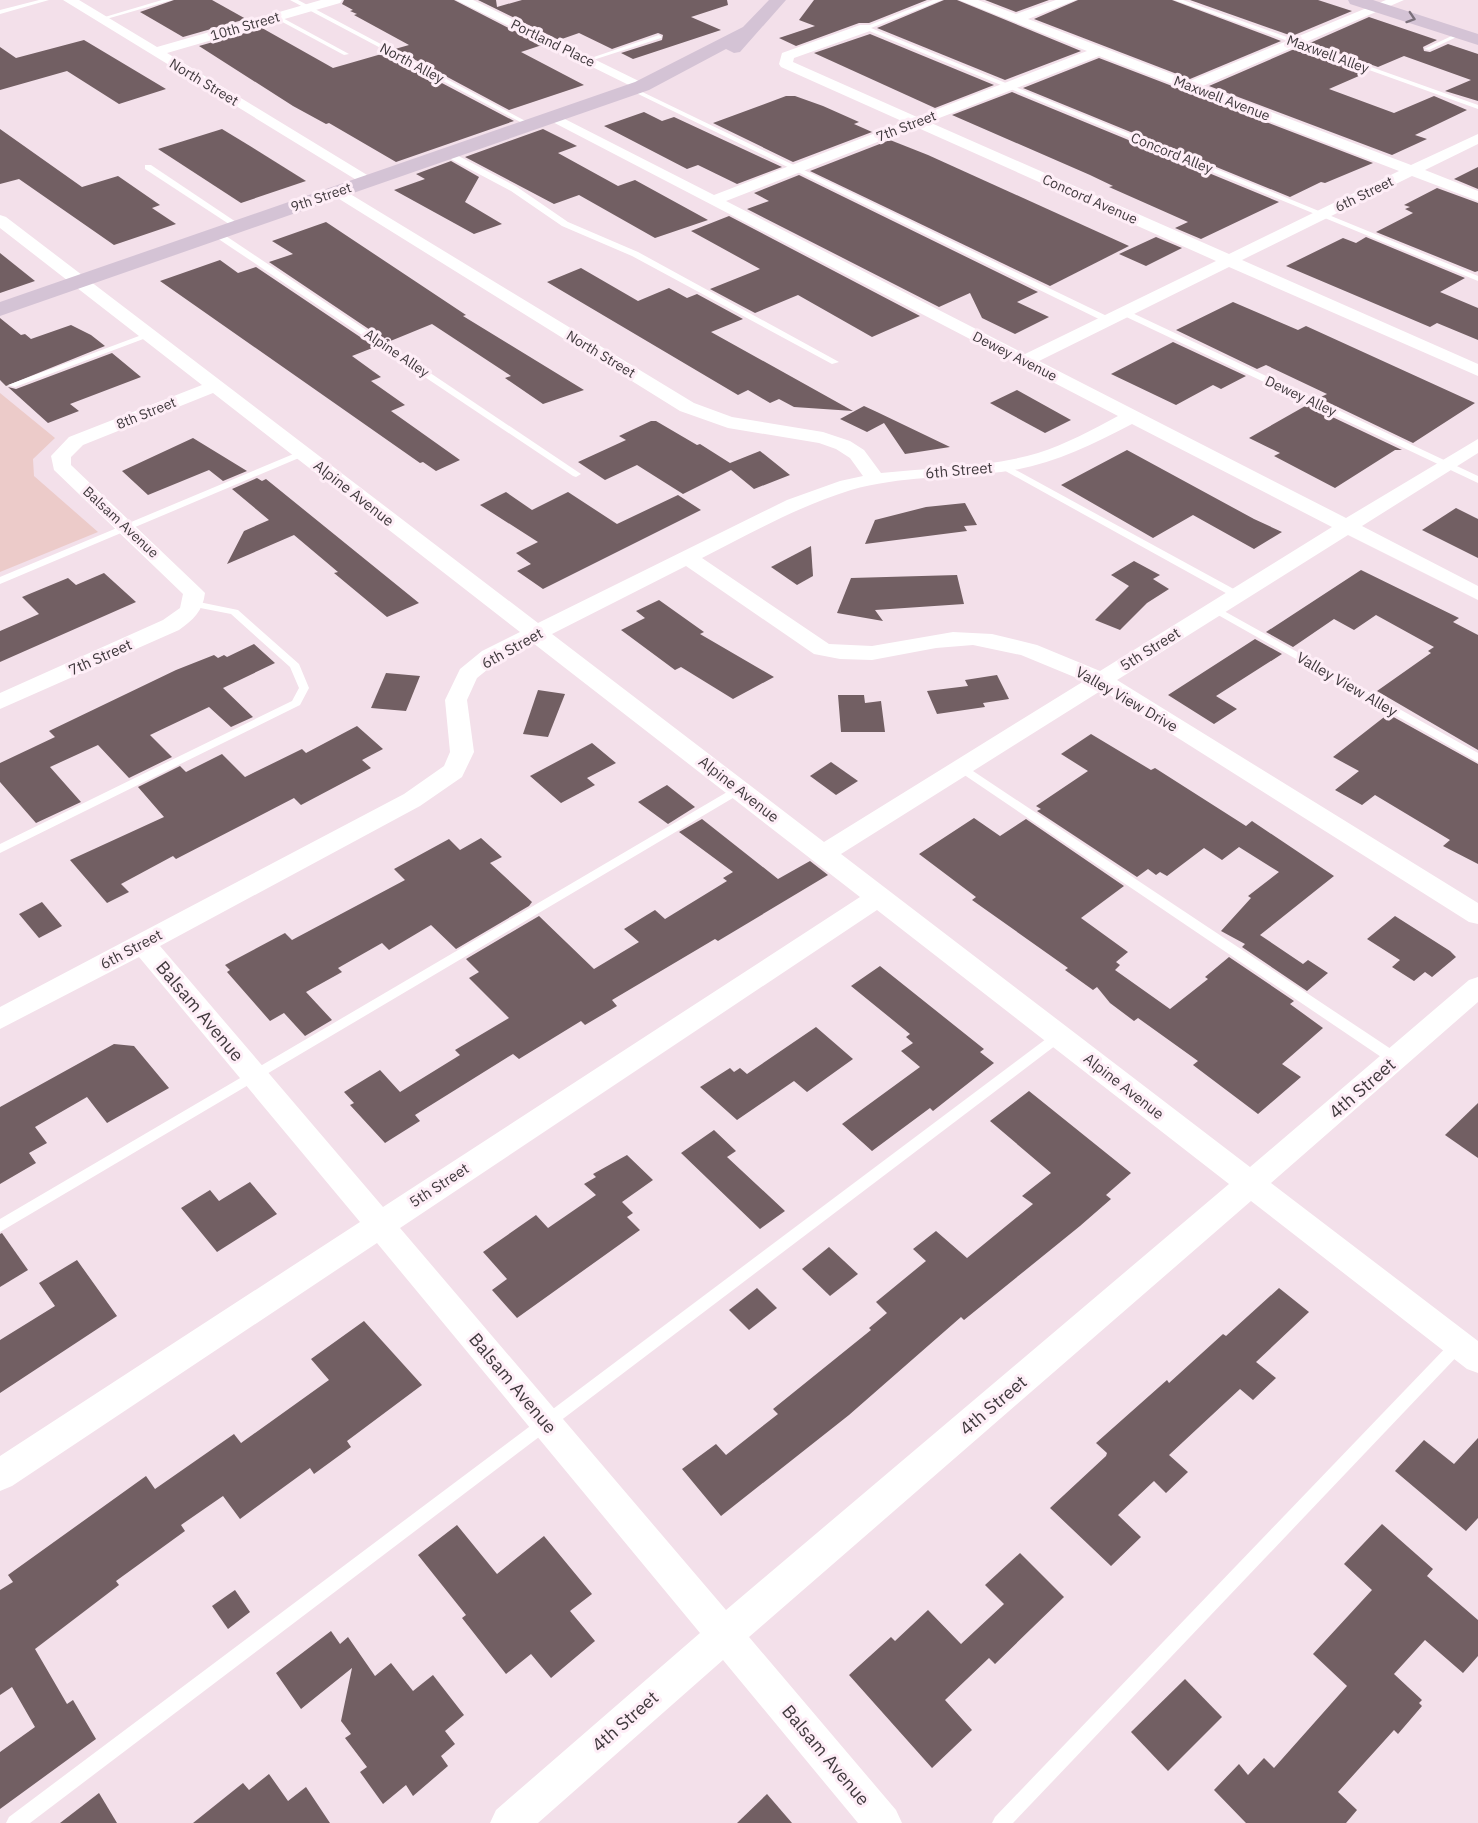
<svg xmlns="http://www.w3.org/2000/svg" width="1478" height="1823" viewBox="0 0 1478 1823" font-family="'IBM Plex Sans',sans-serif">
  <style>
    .green { fill: #eccbc9 }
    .building { fill: #725f63 }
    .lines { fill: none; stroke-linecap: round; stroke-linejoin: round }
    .lane { fill: #fff; fill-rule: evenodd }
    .street { fill: #fff; fill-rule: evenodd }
    .secondary { fill: #d4c3d5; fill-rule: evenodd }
    .oneway { stroke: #7b707a }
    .labels { text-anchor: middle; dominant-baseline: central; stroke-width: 6; stroke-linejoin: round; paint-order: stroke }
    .far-street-label { font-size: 14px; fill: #40393d; stroke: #feeef7 }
    .street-label { font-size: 15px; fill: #40393d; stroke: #feeef7 }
    .near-street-label { font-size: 18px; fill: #40393d; stroke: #feeef7 }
  </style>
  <rect width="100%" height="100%" fill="#f3e0ea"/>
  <path class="green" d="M0 393 55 438 33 459 34 476 98 532 0 572Z"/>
  <g class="building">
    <path d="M174 0H212L246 19 183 37 140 12Z"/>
    <path d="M344 0H454L542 45 521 52 584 85 509 110 395 49 409 45 354 15 357 14 350 11 353 10 342 4Z"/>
    <path d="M478 0H496L497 7 522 0H727L728 5 691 17 721 30 633 59 621 53 662 40 663 35 658 33 612 49 579 33 559 40Z"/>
    <path d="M814 0H927L869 23H859L796 46 779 38 815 26 799 20Z"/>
    <path d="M944 0H957L1081 51 1005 80 877 28Z"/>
    <path d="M985 0H1049L1016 12Z"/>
    <path d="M1078 0H1172L1281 41 1190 79 1034 19Z"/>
    <path d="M1190 0H1318L1352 11 1292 36Z"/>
    <path d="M1369 17 1437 40 1423 47 1424 51 1430 52 1448 44 1478 54V101L1445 91 1471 80 1404 56 1378 67 1310 43Z"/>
    <path d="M262 28 333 68 385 53 514 121 396 162 329 123 326 124 293 106 199 46Z"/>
    <path d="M870 34 994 85 935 108 814 53Z"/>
    <path d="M84 40 166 89 119 104 67 71 0 90V47L16 58Z"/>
    <path d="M1299 47 1368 72 1329 89 1394 113 1434 96 1467 110 1415 135 1427 139 1392 155 1209 86Z"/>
    <path d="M1099 58 1373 163 1325 183 1321 182 1290 197 1023 88Z"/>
    <path d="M1012 92 1279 202 1201 239 1175 228 1188 222 1109 187 1113 186 1090 175 952 115Z"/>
    <path d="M786 96H795L823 106 859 122 854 124 872 132 793 162 713 123Z"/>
    <path d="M644 112 662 121 674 117 782 167 737 184 698 165 687 169 604 126Z"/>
    <path d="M0 129 82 187 118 176 160 205 152 208 176 224 114 245 19 179 0 184Z"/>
    <path d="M222 129 250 146 306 181 241 203 158 149Z"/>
    <path d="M543 129 577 146 558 153 618 186 635 180 708 220 655 238 579 195 554 204 465 157Z"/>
    <path d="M890 140 928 155 1129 246 1050 286 810 171Z"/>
    <path d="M451 161 479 177 465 202 502 224 474 234 394 190 425 179 416 174Z"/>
    <path d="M1478 167V189L1454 179Z"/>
    <path d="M799 175 1038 292 1017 302 1049 317 1015 334 982 318 970 293 939 307 747 209 769 201 754 193Z"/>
    <path d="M1437 188 1478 203V271L1475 272 1376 232 1413 213 1405 209 1410 207 1404 205Z"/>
    <path d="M729 216 920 316 872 337 798 295 755 313 710 289 760 269 691 231Z"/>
    <path d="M326 222 466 315 463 316 584 390 543 404 505 378 511 376 432 324 388 342 269 262 293 254 272 241Z"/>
    <path d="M1156 237 1182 248 1146 266 1119 254Z"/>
    <path d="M1366 237 1465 278 1440 292 1478 308V340L1437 323 1430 327 1286 266 1343 238 1356 243Z"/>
    <path d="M0 253 35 281 0 293Z"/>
    <path d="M220 260 238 273 256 267 375 347 352 356 381 377 371 381 405 405 391 411 460 460 436 471 423 462 420 463 160 281Z"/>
    <path d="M581 268 638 301 669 288 687 298 697 294 743 319 711 332 853 411 794 407 779 399 770 403 748 390 738 395 547 282Z"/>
    <path d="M1233 302 1298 330 1306 326 1475 403 1413 443 1319 398 1327 394 1266 365 1257 369 1176 330Z"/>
    <path d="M0 318 21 335 25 334 31 339 71 325 91 335 105 346 6 386 0 380Z"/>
    <path d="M1173 342 1246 376 1221 389 1213 385 1176 405 1111 374Z"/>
    <path d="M112 353 141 377 70 404 79 411 48 423 8 387 16 389Z"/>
    <path d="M1017 390 1071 420 1045 433 990 403Z"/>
    <path d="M1307 405 1402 450H1395L1335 488 1274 456 1280 453 1249 438Z"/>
    <path d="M864 406 877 412 950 447 905 454 884 423 867 432 840 419Z"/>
    <path d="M651 421H656L697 445 700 444 730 463 760 451 790 475 754 489 731 470 683 494 637 465 605 480 578 462 626 440 619 436Z"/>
    <path d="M193 438 247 471 223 481 209 470 148 495 122 471Z"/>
    <path d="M1127 450 1254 519 1282 532 1254 549 1193 515 1153 538 1061 485Z"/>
    <path d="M257 478 262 481 266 479 419 603 387 617 334 573 338 572 294 535 227 564 244 531 269 520 232 489Z"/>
    <path d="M506 492 532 510 568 492 617 524 678 495 701 510 543 589 517 571 531 564 516 553 538 542 480 505Z"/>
    <path d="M965 503 977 525 964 526 967 531 865 544 875 520 926 507Z"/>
    <path d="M1456 508 1478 519V558L1422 530Z"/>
    <path d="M811 546 813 576 797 585 771 567Z"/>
    <path d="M1134 561 1160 575 1153 579 1169 589 1147 603 1120 630 1095 620 1129 586 1111 575Z"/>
    <path d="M1361 570 1459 618 1453 622 1478 635V750L1377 691 1431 653 1428 651 1434 647 1376 615 1354 630 1334 619 1293 647 1266 632Z"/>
    <path d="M104 573 136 602 0 662V631L39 614 22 597 68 578 76 585Z"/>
    <path d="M957 575 964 604 875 610 883 621 837 613 851 578Z"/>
    <path d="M659 600 704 632 700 634 774 677 733 699 681 667 675 670 621 630 645 618 636 611Z"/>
    <path d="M1255 639 1282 654 1216 696 1237 709 1214 724 1168 695Z"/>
    <path d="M254 644 275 663 223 688 253 717 231 727 209 707 150 735 172 757 129 778 98 745 50 767 81 802 36 823 0 782V763L55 737 49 731 176 670 214 655 218 658 224 655 227 657Z"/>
    <path d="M386 673 420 676 406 711 371 708Z"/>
    <path d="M997 675 1009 699 983 703 985 707 937 714 927 691 968 686 965 680Z"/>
    <path d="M538 690 565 694 548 737 523 734Z"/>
    <path d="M838 695H864L865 703 881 701 885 732H841Z"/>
    <path d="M1388 714 1478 764V864L1443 846 1450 840 1375 795 1362 805 1335 790 1359 771 1333 757Z"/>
    <path d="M357 726 383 749 362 760 371 768 301 805 294 798 176 859 173 856 121 884 129 892 107 903 70 860 164 817 138 787 180 766 186 772 222 754 245 777 302 749 306 753Z"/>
    <path d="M1091 734 1151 770 1155 768 1246 826 1252 821 1334 876 1260 935 1303 964 1308 960 1328 973 1307 991 1242 947 1245 944 1221 931 1251 898 1248 896 1279 872 1239 847 1222 860 1204 848 1167 876 1160 872 1156 875 1148 869 1137 877 1037 811 1041 809 1036 806 1088 771 1061 754Z"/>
    <path d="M592 743 616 763 587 778 595 785 561 803 530 776Z"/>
    <path d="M831 762 858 781 836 795 810 776Z"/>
    <path d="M667 785 695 807 668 824 638 802Z"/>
    <path d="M974 818 1000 836 1026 819 1124 886 1081 918 1128 952 1116 962 1120 965 1115 970 1170 1009 1208 979 1205 977 1229 957 1294 1001 1290 1004 1323 1028 1282 1064 1301 1077 1258 1114 1193 1065 1198 1061 1138 1018 1134 1021 1110 1003 1097 987 1093 990 1065 970 1068 968 972 900 976 897 919 854Z"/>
    <path d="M702 819 778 879 810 861 828 875 718 941 715 939 612 1000 617 1006 585 1025 581 1021 519 1059 513 1054 415 1115 420 1121 385 1143 350 1105 354 1103 344 1092 380 1070 400 1092 460 1055 455 1050 509 1018 469 978 479 972 466 959 539 916 594 969 639 942 624 929 655 910 665 919 727 881 723 878 733 872 679 832Z"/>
    <path d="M481 838 502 857 490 863 532 902 529 906 456 949 431 925 389 950 382 943 338 968 342 972 306 992 332 1020 305 1036 284 1013 270 1021 227 972 230 970 225 965 285 933 292 940 405 880 394 869 449 839 460 850Z"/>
    <path d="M42 902 62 926 39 938 19 914Z"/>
    <path d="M1395 916 1450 951 1456 957 1432 977 1425 972 1414 981 1392 967 1400 960 1367 939Z"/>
    <path d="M880 966 984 1049 980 1052 994 1063 933 1111 930 1108 872 1151 842 1124 920 1067 901 1051 913 1043 906 1037 910 1034 851 986Z"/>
    <path d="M816 1027 853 1059 807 1092 794 1081 737 1120 700 1087 730 1068 734 1072 740 1068 747 1074Z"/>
    <path d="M114 1044 134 1046 169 1088 107 1123 87 1097 35 1127 47 1143 29 1153 36 1163 0 1184V1107Z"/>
    <path d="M1029 1091 1131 1173 1106 1195 1111 1199 1080 1226 964 1320 961 1317 849 1415 721 1516 682 1469 716 1444 726 1455 778 1414 773 1409 871 1330 869 1328 887 1313 876 1302 926 1261 913 1249 936 1231 967 1258 1033 1204 1022 1196 1051 1173 990 1121Z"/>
    <path d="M1478 1103V1158L1445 1135Z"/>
    <path d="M714 1130 736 1151 727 1157 785 1211 760 1229 681 1153Z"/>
    <path d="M627 1155 653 1180 622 1202 633 1213 627 1217 640 1230 517 1318 492 1290 507 1279 483 1252 536 1215 548 1228 596 1195 584 1184 596 1177 593 1174Z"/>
    <path d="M250 1182 277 1214 217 1252 181 1208 210 1190 219 1201Z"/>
    <path d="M2 1233 28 1270 0 1287V1234Z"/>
    <path d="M829 1247 858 1274 830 1296 802 1269Z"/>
    <path d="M77 1260 117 1316 0 1393V1340L55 1306 39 1283Z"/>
    <path d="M757 1288 777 1308 749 1330 729 1310Z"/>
    <path d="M1279 1288 1309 1312 1256 1362 1276 1378 1253 1400 1240 1389 1169 1455 1188 1472 1166 1493 1154 1481 1118 1515 1141 1537 1111 1566 1050 1508 1106 1456 1107 1453 1096 1443 1167 1380 1169 1383 1223 1334 1226 1336Z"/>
    <path d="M364 1321 422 1385 347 1441 351 1447 314 1474 310 1468 240 1519 223 1496 181 1525 185 1531 116 1581 119 1585 35 1649 67 1704 73 1700 96 1739 0 1809V1752L35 1727 12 1687 0 1695V1590L13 1582 8 1575 146 1476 155 1489 234 1434 241 1443 329 1380 311 1359Z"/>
    <path d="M1478 1438V1518L1466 1531 1395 1471 1424 1440 1454 1464Z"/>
    <path d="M1382 1524 1433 1569 1427 1576 1478 1620V1656L1463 1673 1425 1640 1394 1674 1422 1700 1419 1703 1422 1706 1398 1734 1394 1730 1338 1792 1357 1810 1346 1823H1246L1214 1790 1239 1764 1248 1775 1264 1758 1274 1768 1347 1686 1313 1654 1372 1590 1344 1564Z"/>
    <path d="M457 1525 497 1574 544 1536 592 1594 570 1611 595 1641 551 1678 531 1654 506 1674 462 1618 466 1615 418 1555Z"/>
    <path d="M1020 1553 1064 1597 995 1664 989 1658 945 1700 972 1730 932 1768 849 1675 891 1637 895 1641 928 1610 961 1644 1004 1604 985 1585Z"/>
    <path d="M235 1590 250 1612 228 1629 212 1606Z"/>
    <path d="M331 1631 340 1644 348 1637 375 1676 391 1663 413 1691 433 1675 464 1715 445 1731 455 1744 441 1756 448 1766 413 1796 406 1785 383 1804 360 1772 367 1767 345 1738 351 1734 341 1721 352 1668 301 1709 276 1673Z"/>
    <path d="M1185 1679 1222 1717 1168 1771 1131 1732Z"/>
    <path d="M269 1774 288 1801 306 1787 330 1823H193L243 1783 249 1790Z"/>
    <path d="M99 1793 117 1823H60Z"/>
    <path d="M767 1794 792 1823H737Z"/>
  </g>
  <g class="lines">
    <g class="lane">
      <path d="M39 0H49L0 14V10Z"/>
      <path d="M162 0H172L103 20 98 19Z"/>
      <path d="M290 0H298L533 125 528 126Z"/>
      <path d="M933 0H942L871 28 1478 276V281L862 28Z"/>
      <path d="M1174 0H1183L1478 105V109Z"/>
      <path d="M275 16H279L349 54 344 55 275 18Z"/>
      <path d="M1458 33 1463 34 1429 50 1424 49Z"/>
      <path d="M659 35 662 37 661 38 590 61 585 60Z"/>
      <path d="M632 87 1111 318 1112 320 1105 322 630 90 629 89Z"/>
      <path d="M445 152H451L517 187 568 222 638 252 839 362 832 364 632 256 562 226 511 191 445 156Z"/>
      <path d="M145 165H151L242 226 235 228 145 169Z"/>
      <path d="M214 232H220L581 474 576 477 573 476 214 236Z"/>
      <path d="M1120 310H1126L1478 476V483L1120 314Z"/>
      <path d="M147 333 154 335 15 387 8 385Z"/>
      <path d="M303 450 308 453 306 455 0 584V577Z"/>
      <path d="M1003 463 1241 593 1242 595 1241 597H1233L1000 468 998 466Z"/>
      <path d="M194 601 238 610 299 664 309 688 300 705 0 853V844L292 701 299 688 290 667 231 614 190 606V602Z"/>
      <path d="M1215 606 1478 753V762L1211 611V607Z"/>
      <path d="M961 763 1400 1055 1401 1059 1400 1063H1390L957 770 955 767 957 764Z"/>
      <path d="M739 785 745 789 743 792 0 1232V1219Z"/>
      <path d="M1059 1031 1064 1033 1065 1036 1064 1039 30 1823H6L9 1817 1054 1033Z"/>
      <path d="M1459 1337 1464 1339 1466 1344 1464 1349 1013 1823H992L995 1817 1454 1339Z"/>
    </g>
    <g class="street">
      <path d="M63 0H79L157 47 321 0H342L340 3 167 53 377 181 369 186 363 184Z"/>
      <path d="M456 0H473L649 86 647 89H637Z"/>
      <path d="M959 0H978L1016 14 1056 0H1076L1028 19 1190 81 1386 0H1404L1203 86 1411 165 1478 134V144L1425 170 1478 191V201L1412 176 1242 260 1478 364V376L1229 267 1039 361 1346 518 1478 439V453L1362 526 1478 586V600L1348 535 1117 680 1478 903V924L1469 922 1102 690 841 854 1250 1167 1469 980 1478 977V1002L1271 1183 1478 1341V1373L1467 1369 1251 1201 749 1637 896 1810 902 1823H858L723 1660 538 1823H490L496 1810 700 1633 377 1243 12 1486 0 1491V1456L360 1222 139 957 0 1029V1007L404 794 444 766 450 752 445 700 460 669 482 651 520 632 213 393 83 445 71 457V465L201 589 205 593C203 611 193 620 179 630L0 709V693L163 620 180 608 183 594 54 470 51 456 69 437 202 385 0 228V215L6 217 538 623 787 500 840 481 863 476 850 458 836 449 819 443 728 428 680 411 328 192 330 189H342L694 403 732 417 823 432 850 441 864 450 881 473C932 467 988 468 1038 453 1066 444 1092 430 1118 416L545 118 547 115H557L714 195 904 122 781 67 779 64 782 53 860 25H870V31L794 58 793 62 917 117 1087 51ZM1099 56 1399 171 1229 254 929 122ZM916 127 1216 261 1025 354 726 201ZM1132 424 1332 527 1100 671 1037 645 992 634 953 632 872 646 829 644 702 558C751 533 799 506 851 490 899 476 952 478 1001 472 1049 466 1090 446 1132 424ZM686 566 814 654 840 659 872 660 936 648 973 645 1021 655 1084 681 824 842 552 634ZM533 643 860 897 383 1207 160 946 420 806 462 777 474 752 467 700 477 678 498 661ZM877 910 1229 1184 726 1610 400 1228Z"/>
    </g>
    <g class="secondary">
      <path d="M769 0H786L740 52 734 53 726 49 649 90 0 316V302L635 82 743 27Z"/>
      <path d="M1348 0H1373L1478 34V45L1350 4Z"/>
    </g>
  </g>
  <defs><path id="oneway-chevron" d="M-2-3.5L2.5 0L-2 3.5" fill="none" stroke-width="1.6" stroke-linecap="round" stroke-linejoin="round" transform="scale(1.5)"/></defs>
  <use class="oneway" href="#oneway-chevron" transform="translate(1411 18) rotate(18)"/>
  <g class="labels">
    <g class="far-street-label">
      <text transform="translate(245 26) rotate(-16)">10th Street</text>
      <text transform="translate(553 43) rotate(26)">Portland Place</text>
      <text transform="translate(1328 54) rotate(20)">Maxwell Alley</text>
      <text transform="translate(412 63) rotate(28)">North Alley</text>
      <text transform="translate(204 82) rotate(31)">North Street</text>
      <text transform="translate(1222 98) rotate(21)">Maxwell Avenue</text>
      <text transform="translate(906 126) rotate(-21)">7th Street</text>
      <text transform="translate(1172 153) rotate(22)">Concord Alley</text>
      <text transform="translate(1364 194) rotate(-26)">6th Street</text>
      <text transform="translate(321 197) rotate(-19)">9th Street</text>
      <text transform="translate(1090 199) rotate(24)">Concord Avenue</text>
      <text transform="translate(397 353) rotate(34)">Alpine Alley</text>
      <text transform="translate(601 354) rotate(31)">North Street</text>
      <text transform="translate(1015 356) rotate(27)">Dewey Avenue</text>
      <text transform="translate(1301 396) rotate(25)">Dewey Alley</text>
      <text transform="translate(146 413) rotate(-22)">8th Street</text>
      <text transform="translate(121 522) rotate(43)">Balsam Avenue</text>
    </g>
    <g class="street-label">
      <text transform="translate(959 470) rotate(-5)">6th Street</text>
      <text transform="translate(354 493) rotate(38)">Alpine Avenue</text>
      <text transform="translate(512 648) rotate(-29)">6th Street</text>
      <text transform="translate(1150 649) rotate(-32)">5th Street</text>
      <text transform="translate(100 657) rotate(-24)">7th Street</text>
      <text transform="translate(1347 684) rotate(30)">Valley View Alley</text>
      <text transform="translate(1127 699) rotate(30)">Valley View Drive</text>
      <text transform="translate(739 789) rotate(38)">Alpine Avenue</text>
      <text transform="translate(131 949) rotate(-28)">6th Street</text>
      <text transform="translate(1124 1086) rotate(38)">Alpine Avenue</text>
      <text transform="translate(439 1185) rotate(-33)">5th Street</text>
    </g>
    <g class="near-street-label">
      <text transform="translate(200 1011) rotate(50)">Balsam Avenue</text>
      <text transform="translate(1362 1088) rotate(-41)">4th Street</text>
      <text transform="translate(513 1383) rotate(50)">Balsam Avenue</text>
      <text transform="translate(993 1405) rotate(-40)">4th Street</text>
      <text transform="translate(625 1721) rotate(-41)">4th Street</text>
      <text transform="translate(826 1755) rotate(50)">Balsam Avenue</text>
    </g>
  </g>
</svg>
